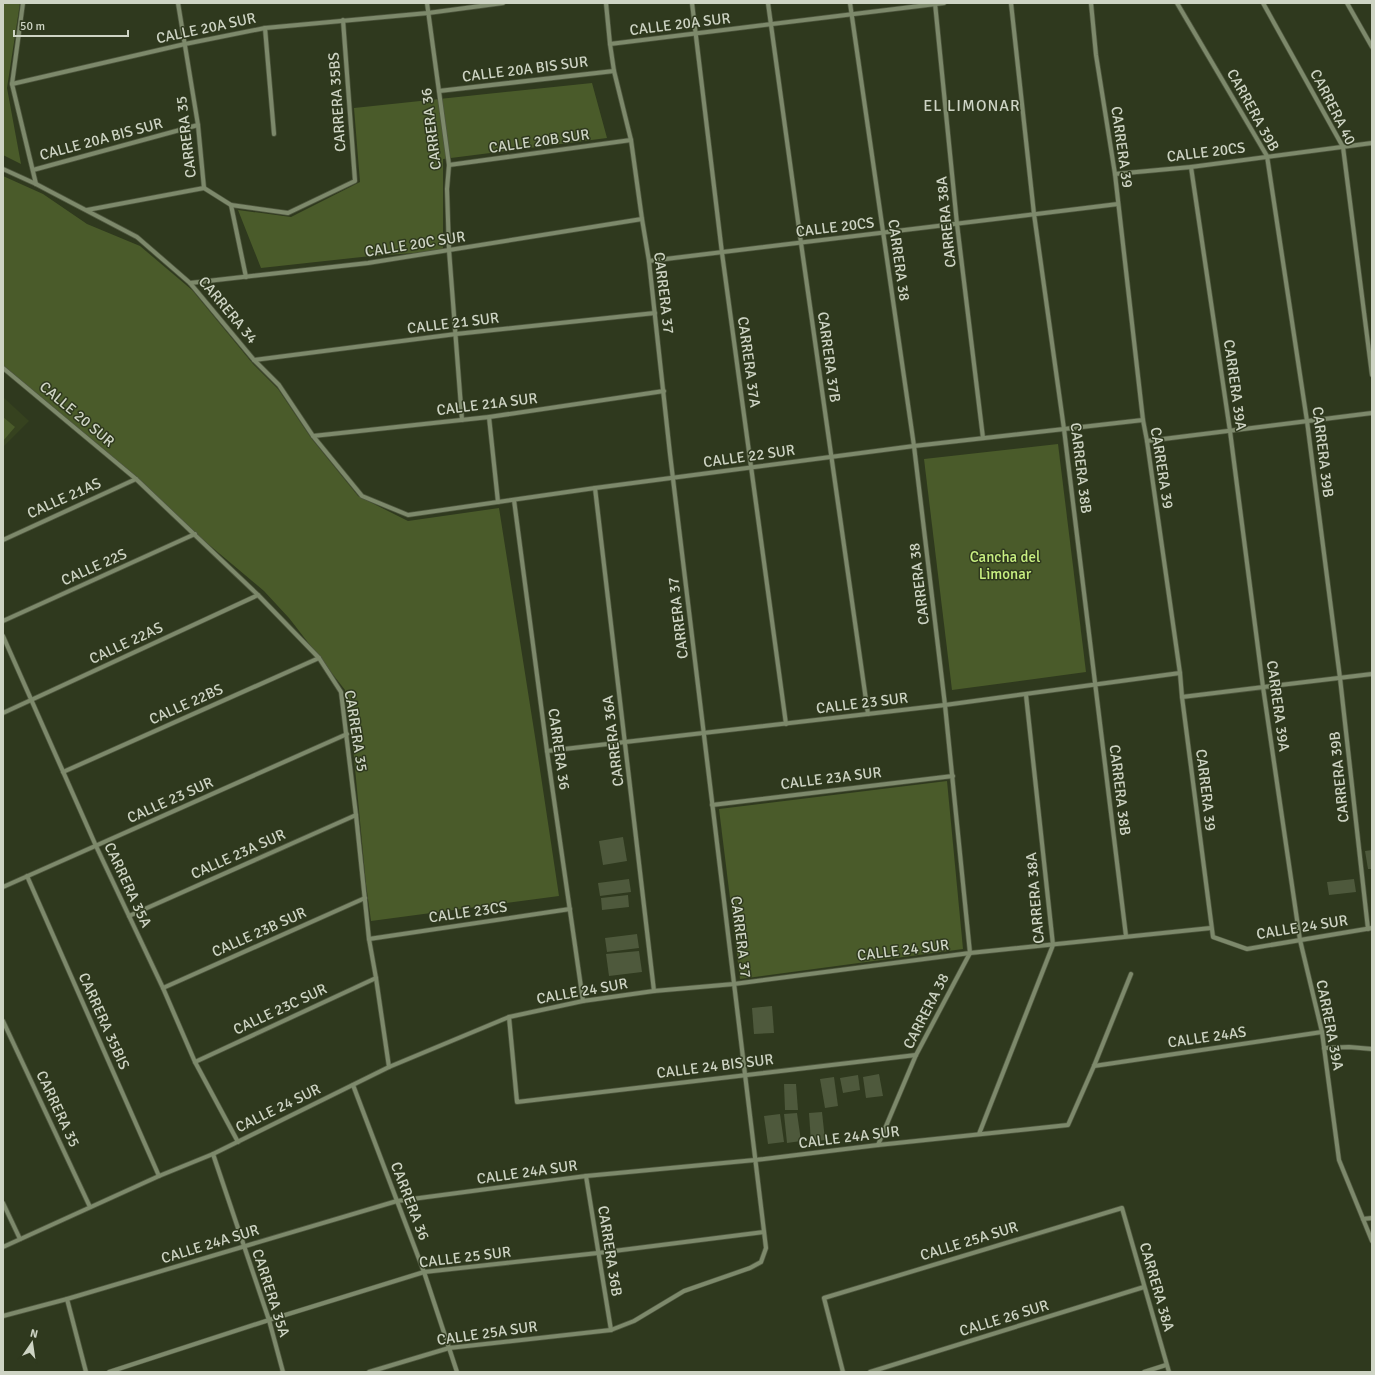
<svg xmlns="http://www.w3.org/2000/svg" width="1375" height="1375" viewBox="0 0 1375 1375" font-family="Signika,sans-serif">
  <style>
    .built { fill: #36421f }
    .green { fill: #4a5b2a }
    .building { fill: #4e593c }
    .lines { fill: none; stroke-linecap: round; stroke-linejoin: round }
    .street-casing { stroke: #4e563e; stroke-width: 5.5 }
    .street { stroke: #7d896b; stroke-width: 4 }
    .labels { text-anchor: middle; dominant-baseline: central; stroke-width: 3; stroke-linejoin: round; paint-order: stroke }
    .street-label { font-size: 15px; fill: #ced4c4; stroke: #2f391e }
    .park-label { font-size: 15px; fill: #c8ef81; stroke: #2f391e }
    .neighbourhood-label { font-size: 16px; letter-spacing: 1px; fill: #ced4c4; stroke: #2f391e }
  </style>
  <rect width="100%" height="100%" fill="#2f391e"/>
  <path class="built" d="M3 397 29 421 3 447Z"/>
  <g class="green">
    <path d="M3 3H20L7 88 21 164 3 155Z"/>
    <path d="M592 83 607 138 443 159V251L371 256 261 268 238 210 291 217 360 182 354 108Z"/>
    <path d="M3 176 43 194 87 224 140 246 192 290 253 364 278 389 311 438 358 496 408 521 499 508 536 743 559 896 371 921 366 884 351 726 345 690 289 618 264 591 201 538 139 480 3 366Z"/>
    <path d="M3 417 15 427 3 441Z"/>
    <path d="M1058 444 1086 672 952 690 924 459Z"/>
    <path d="M947 781 963 949 740 979 719 809Z"/>
  </g>
  <g class="building">
    <path d="M623 837 627 861 603 865 599 841Z"/>
    <path d="M1372 850V869H1368L1365 851Z"/>
    <path d="M629 879 631 892 600 896 598 883Z"/>
    <path d="M1354 879 1356 892 1329 895 1327 882Z"/>
    <path d="M628 895 629 907 602 910 601 898Z"/>
    <path d="M637 934 639 948 607 952 605 938Z"/>
    <path d="M639 951 642 972 609 976 606 954Z"/>
    <path d="M772 1006 774 1033 754 1034 752 1008Z"/>
    <path d="M879 1074 883 1096 866 1098 863 1077Z"/>
    <path d="M858 1075 860 1090 843 1093 840 1078Z"/>
    <path d="M834 1077 838 1106 825 1108 820 1079Z"/>
    <path d="M784 1084H796L798 1110H785Z"/>
    <path d="M822 1112 825 1140 811 1142 809 1113Z"/>
    <path d="M797 1113 801 1141 787 1143 784 1114Z"/>
    <path d="M780 1114 784 1142 768 1144 764 1116Z"/>
  </g>
  <g class="lines">
    <defs>
      <g id="street">
        <path d="M23 3 12 84 36 184"/>
        <path d="M178 3 198 125 204 188"/>
        <path d="M427 3 449 165 447 189 449 250 462 420"/>
        <path d="M692 3 722 253 786 724"/>
        <path d="M768 3 801 243 868 714"/>
        <path d="M850 3 914 446 945 705 970 953 916 1055 878 1145"/>
        <path d="M935 3 957 224 983 438"/>
        <path d="M1011 3 1034 214 1064 429 1126 936"/>
        <path d="M1091 3 1096 55 1115 174 1143 420 1147 441 1180 673 1182 697 1213 937 1247 949 1372 928"/>
        <path d="M1177 3 1267 156 1307 421 1340 678 1368 929"/>
        <path d="M1263 3 1343 147 1372 375"/>
        <path d="M1347 3 1372 47"/>
        <path d="M265 28 274 134"/>
        <path d="M610 44 944 3"/>
        <path d="M12 84 185 44 265 28 428 13 503 3"/>
        <path d="M439 91 614 71"/>
        <path d="M449 165 631 140"/>
        <path d="M1191 167 1230 431 1263 687 1300 940 1322 1032 1339 1160 1372 1241"/>
        <path d="M3 169 36 184 137 237 190 283 254 360 279 385 313 436 362 496 408 515 595 488 914 446 1143 420"/>
        <path d="M33 170 198 125"/>
        <path d="M1115 174 1191 167 1372 143"/>
        <path d="M204 188 231 205 246 277"/>
        <path d="M231 205 288 213 355 181 343 20"/>
        <path d="M87 210 204 188"/>
        <path d="M649 261 1118 204"/>
        <path d="M190 283 368 263 642 219"/>
        <path d="M254 360 456 334 655 313"/>
        <path d="M3 368 136 479 258 595 319 658 341 692 356 815 369 939 376 978 389 1067"/>
        <path d="M489 417 498 502"/>
        <path d="M313 436 489 417 664 391"/>
        <path d="M1147 441 1372 413"/>
        <path d="M595 488 654 991"/>
        <path d="M514 500 547 751 583 1001"/>
        <path d="M3 540 136 479"/>
        <path d="M3 621 195 534"/>
        <path d="M3 636 96 846 163 988 195 1062 238 1142"/>
        <path d="M1182 697 1372 674"/>
        <path d="M3 713 258 595"/>
        <path d="M547 751 945 705 1180 673"/>
        <path d="M63 772 319 658"/>
        <path d="M712 805 953 776"/>
        <path d="M27 876 159 1176"/>
        <path d="M3 887 347 734"/>
        <path d="M129 916 356 815"/>
        <path d="M369 939 570 909"/>
        <path d="M163 988 365 898"/>
        <path d="M509 1017 517 1102 916 1055"/>
        <path d="M3 1021 90 1207"/>
        <path d="M1324 1048 1349 1047 1372 1049"/>
        <path d="M195 1062 376 978"/>
        <path d="M1094 1066 1322 1032"/>
        <path d="M353 1085 424 1272 457 1372"/>
        <path d="M979 1134 1053 945 1026 695"/>
        <path d="M213 1154 269 1320 283 1372"/>
        <path d="M586 1176 611 1330"/>
        <path d="M3 1203 20 1239"/>
        <path d="M1363 1219 1372 1218"/>
        <path d="M3 1247 159 1176 213 1154 389 1067 509 1017 583 1001 654 991 734 984 970 953 1211 928"/>
        <path d="M67 1299 86 1372"/>
        <path d="M3 1316 67 1299 397 1201 586 1176 755 1160 878 1145 1068 1125 1094 1066 1131 974"/>
        <path d="M109 1372 269 1320 424 1272 598 1253 764 1232"/>
        <path d="M369 1372 449 1348 611 1330 634 1321 684 1291 750 1268 761 1262 766 1248 670 454 649 261 642 219 631 140 614 71 610 44 606 3"/>
        <path d="M843 1372 824 1298 1122 1208 1169 1372"/>
        <path d="M870 1372 1144 1287"/>
        <path d="M1144 1372 1166 1365"/>
      </g>
    </defs>
    <use href="#street" class="street-casing"/>
    <use href="#street" class="street"/>
  </g>
  <g class="labels">
    <g class="street-label">
      <text transform="translate(680 24) rotate(-7)">CALLE 20A SUR</text>
      <text transform="translate(206 28) rotate(-12)">CALLE 20A SUR</text>
      <text transform="translate(525 69) rotate(-7)">CALLE 20A BIS SUR</text>
      <text transform="translate(337 102) rotate(-94)">CARRERA 35BS</text>
      <text transform="translate(1333 107) rotate(63)">CARRERA 40</text>
      <text transform="translate(1253 110) rotate(61)">CARRERA 39B</text>
      <text transform="translate(431 129) rotate(-97)">CARRERA 36</text>
      <text transform="translate(186 137) rotate(-97)">CARRERA 35</text>
      <text transform="translate(101 139) rotate(-15)">CALLE 20A BIS SUR</text>
      <text transform="translate(539 141) rotate(-8)">CALLE 20B SUR</text>
      <text transform="translate(1122 147) rotate(82)">CARRERA 39</text>
      <text transform="translate(1206 152) rotate(-7)">CALLE 20CS</text>
      <text transform="translate(946 222) rotate(-96)">CARRERA 38A</text>
      <text transform="translate(835 227) rotate(-7)">CALLE 20CS</text>
      <text transform="translate(415 244) rotate(-9)">CALLE 20C SUR</text>
      <text transform="translate(899 260) rotate(82)">CARRERA 38</text>
      <text transform="translate(664 293) rotate(83)">CARRERA 37</text>
      <text transform="translate(228 310) rotate(50)">CARRERA 34</text>
      <text transform="translate(453 323) rotate(-7)">CALLE 21 SUR</text>
      <text transform="translate(829 357) rotate(82)">CARRERA 37B</text>
      <text transform="translate(749 362) rotate(82)">CARRERA 37A</text>
      <text transform="translate(1235 385) rotate(82)">CARRERA 39A</text>
      <text transform="translate(487 404) rotate(-7)">CALLE 21A SUR</text>
      <text transform="translate(77 414) rotate(40)">CALLE 20 SUR</text>
      <text transform="translate(1323 452) rotate(83)">CARRERA 39B</text>
      <text transform="translate(749 456) rotate(-8)">CALLE 22 SUR</text>
      <text transform="translate(1081 468) rotate(83)">CARRERA 38B</text>
      <text transform="translate(1162 468) rotate(81)">CARRERA 39</text>
      <text transform="translate(64 498) rotate(-24)">CALLE 21AS</text>
      <text transform="translate(94 567) rotate(-24)">CALLE 22S</text>
      <text transform="translate(919 584) rotate(-97)">CARRERA 38</text>
      <text transform="translate(678 618) rotate(-97)">CARRERA 37</text>
      <text transform="translate(126 643) rotate(-25)">CALLE 22AS</text>
      <text transform="translate(862 703) rotate(-7)">CALLE 23 SUR</text>
      <text transform="translate(186 704) rotate(-24)">CALLE 22BS</text>
      <text transform="translate(1278 706) rotate(82)">CARRERA 39A</text>
      <text transform="translate(356 731) rotate(81)">CARRERA 35</text>
      <text transform="translate(613 741) rotate(-97)">CARRERA 36A</text>
      <text transform="translate(559 749) rotate(82)">CARRERA 36</text>
      <text transform="translate(1339 777) rotate(-96)">CARRERA 39B</text>
      <text transform="translate(831 778) rotate(-7)">CALLE 23A SUR</text>
      <text transform="translate(1120 790) rotate(83)">CARRERA 38B</text>
      <text transform="translate(1206 790) rotate(83)">CARRERA 39</text>
      <text transform="translate(170 800) rotate(-24)">CALLE 23 SUR</text>
      <text transform="translate(238 854) rotate(-24)">CALLE 23A SUR</text>
      <text transform="translate(128 885) rotate(65)">CARRERA 35A</text>
      <text transform="translate(1035 898) rotate(-95)">CARRERA 38A</text>
      <text transform="translate(468 912) rotate(-8)">CALLE 23CS</text>
      <text transform="translate(1302 927) rotate(-9)">CALLE 24 SUR</text>
      <text transform="translate(259 932) rotate(-24)">CALLE 23B SUR</text>
      <text transform="translate(741 937) rotate(83)">CARRERA 37</text>
      <text transform="translate(903 950) rotate(-7)">CALLE 24 SUR</text>
      <text transform="translate(582 991) rotate(-10)">CALLE 24 SUR</text>
      <text transform="translate(280 1009) rotate(-25)">CALLE 23C SUR</text>
      <text transform="translate(926 1011) rotate(-63)">CARRERA 38</text>
      <text transform="translate(104 1021) rotate(66)">CARRERA 35BIS</text>
      <text transform="translate(1330 1025) rotate(79)">CARRERA 39A</text>
      <text transform="translate(1207 1037) rotate(-8)">CALLE 24AS</text>
      <text transform="translate(715 1066) rotate(-7)">CALLE 24 BIS SUR</text>
      <text transform="translate(278 1108) rotate(-26)">CALLE 24 SUR</text>
      <text transform="translate(58 1109) rotate(65)">CARRERA 35</text>
      <text transform="translate(849 1137) rotate(-7)">CALLE 24A SUR</text>
      <text transform="translate(527 1172) rotate(-8)">CALLE 24A SUR</text>
      <text transform="translate(410 1201) rotate(69)">CARRERA 36</text>
      <text transform="translate(969 1241) rotate(-17)">CALLE 25A SUR</text>
      <text transform="translate(210 1244) rotate(-17)">CALLE 24A SUR</text>
      <text transform="translate(610 1251) rotate(81)">CARRERA 36B</text>
      <text transform="translate(465 1257) rotate(-7)">CALLE 25 SUR</text>
      <text transform="translate(1157 1287) rotate(74)">CARRERA 38A</text>
      <text transform="translate(271 1293) rotate(72)">CARRERA 35A</text>
      <text transform="translate(1004 1318) rotate(-17)">CALLE 26 SUR</text>
      <text transform="translate(487 1333) rotate(-8)">CALLE 25A SUR</text>
    </g>
    <g class="park-label">
      <text x="1005" y="557">Cancha del<tspan x="1005" dy="17">Limonar</tspan></text>
    </g>
    <g class="neighbourhood-label">
      <text x="972" y="106">EL LIMONAR</text>
    </g>
  </g>
  <rect width="1375" height="1375" fill="none" stroke="#ced4c4" stroke-width="8"/>
  <g transform="translate(32 1343) rotate(13)" stroke="#2f391e" stroke-width="3" paint-order="stroke">
  <path d="M0-3L7 15L0 10L-7 15Z" fill="#ced4c4"/>
  <text y="-6" font-size="11" font-weight="bold" text-anchor="middle" fill="#ced4c4">N</text>
  </g>
  <path d="M14 30v6h114v-6" fill="none" stroke="#ced4c4" stroke-width="2"/>
  <text x="20" y="30" font-size="12" fill="#ced4c4" stroke="#2f391e" stroke-width="3" paint-order="stroke">50 m</text>
</svg>
